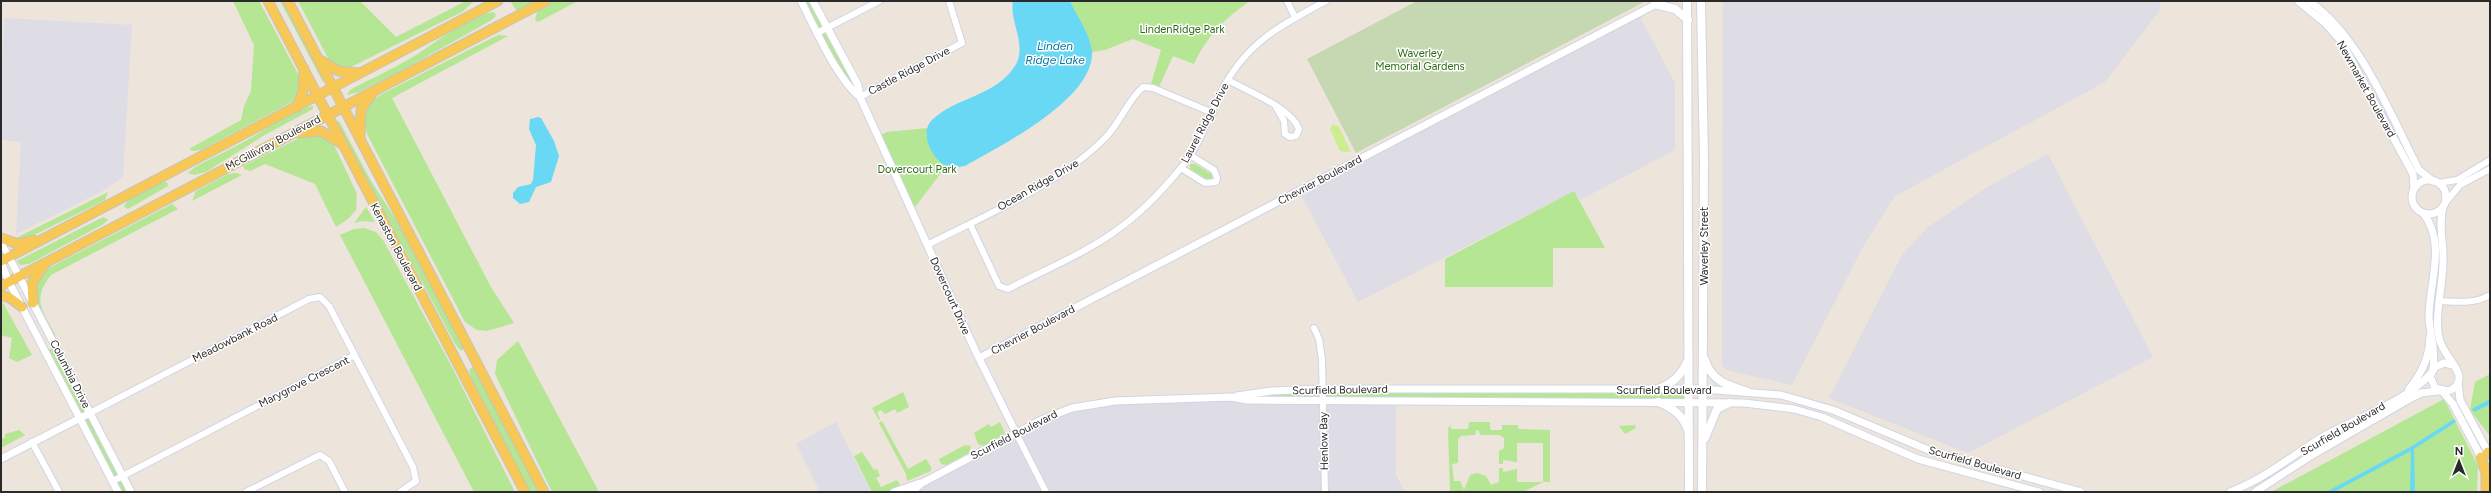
<svg xmlns="http://www.w3.org/2000/svg" width="2491" height="493" viewBox="0 0 2491 493" font-family="Figtree,sans-serif">
  <style>
    .industrial { fill: #dedce5 }
    .green { fill: #b5e694; fill-rule: evenodd }
    .cemetery { fill: #c6d8b1 }
    .pitch { fill: #ccee8f }
    .water { fill: #68d8f4 }
    .lines { fill: none; stroke-linecap: round; stroke-linejoin: round }
    .minor-casing { stroke: #d0d5e4; stroke-width: 8 }
    .tertiary-casing { stroke: #d0d5e4; stroke-width: 9 }
    .secondary-casing { stroke: #d0d5e4; stroke-width: 10 }
    .primary-casing { stroke: #c3c3c3; stroke-width: 11 }
    .minor { stroke: #fff; stroke-width: 6 }
    .tertiary { stroke: #fff; stroke-width: 7 }
    .secondary { stroke: #fff; stroke-width: 8 }
    .primary { stroke: #f7c855; stroke-width: 9 }
    .labels { text-anchor: middle; dominant-baseline: central; stroke-width: 3; stroke-linejoin: round; paint-order: stroke }
    .park-label { font-size: 11px; fill: #2d6a16; stroke: #fff }
    .street-label { font-size: 11px; fill: #2a2a2a; stroke: #fff }
    .water-label { font-size: 12px; font-style: italic; fill: #0775a1; stroke: #fff }
  </style>
  <rect width="100%" height="100%" fill="#ede4db"/>
  <g class="industrial">
    <path d="M1723 1H2160V10L2105 82 1895 196 1865 243 1792 385 1726 370 1722 365Z"/>
    <path d="M1638 13 1675 83V150L1580 200 1574 191 1358 302 1299 191Z"/>
    <path d="M5 18 132 25 123 177 101 192 16 234 21 142 1 140V76Z"/>
    <path d="M2048 154 2153 357 1968 453 1829 398 1902 255 1928 227 1989 186Z"/>
    <path d="M1149 399 1396 400V475L1405 492H912L1055 413Z"/>
    <path d="M836 422 858 466 872 492H820L796 444Z"/>
  </g>
  <g class="green">
    <path d="M233 1H259L298 74C302 83 300 96 292 102L201 150 193 151 189 149 241 120 244 106 251 91 254 45Z"/>
    <path d="M280 1H284L324 82H323Z"/>
    <path d="M298 1H360L396 37 466 1H474L462 12 349 68H340L330 62Z"/>
    <path d="M510 1H578L538 22 535 20 539 5 519 14Z"/>
    <path d="M801 1H813L860 90 852 88Z"/>
    <path d="M1070 1H1250C1226 17 1205 38 1194 64L1173 56 1159 87 1151 84 1161 50 1133 39 1105 50 1092 52 1090 42Z"/>
    <path d="M494 12 496 16 490 21 399 72 359 92 347 95 350 90C370 79 391 70 411 58 435 44 467 15 494 12Z"/>
    <path d="M498 35 508 36 392 98 491 287 514 323 487 331 477 330 465 322 367 134C362 117 365 105 380 95Z"/>
    <path d="M313 106V109L263 136 206 172 194 175 188 173 195 167C215 156 236 147 256 135 273 125 292 109 313 106Z"/>
    <path d="M339 121 371 181 400 226 464 348 461 351 455 344C417 271 376 200 339 127L337 122Z"/>
    <path d="M928 128 926 135 940 162 947 165 912 211 878 136 887 132Z"/>
    <path d="M319 134 334 145 357 194 356 210 348 219 336 227 315 184 265 164 250 171 244 169 243 166 303 136Z"/>
    <path d="M1190 164H1195L1213 175 1212 179 1208 180 1190 169Z"/>
    <path d="M236 173 242 175 192 201 196 191 228 174Z"/>
    <path d="M167 182 168 186 128 209 124 207C128 195 154 183 167 182Z"/>
    <path d="M1574 191 1605 248H1553V287H1445V259Z"/>
    <path d="M108 192 105 200 30 237 14 239Z"/>
    <path d="M172 204 178 209 51 275C31 300 43 311 56 336L53 334 38 306 33 292 41 272Z"/>
    <path d="M366 207 375 222 363 221 354 223Z"/>
    <path d="M103 217 108 220 102 225 29 264 20 265 17 261Z"/>
    <path d="M364 228 376 232 383 240 452 367 515 492H474L340 235 354 229Z"/>
    <path d="M3 303 32 355 17 362 9 358 12 338 1 335V304Z"/>
    <path d="M518 341 599 492H552L495 374 497 360Z"/>
    <path d="M56 346 131 492H118L45 352Z"/>
    <path d="M474 367 539 492H530L472 382 469 369Z"/>
    <path d="M2490 374V436L2470 410 2475 382Z"/>
    <path d="M1689 390V403L1247 400 1271 391Z"/>
    <path d="M903 392 909 407 897 413 895 409 885 414 881 410 877 412 880 419 879 420 872 408Z"/>
    <path d="M2444 399 2478 466 2477 492H2271Z"/>
    <path d="M882 421 908 469 926 459 931 467V471L907 481 906 474 879 423Z"/>
    <path d="M1000 422 1005 433 1003 435 983 446 978 444 974 433 989 424 991 427Z"/>
    <path d="M1469 422H1490V430H1502V425H1518V429L1550 430V482H1543L1523 492H1450L1448 428 1451 425V429H1468ZM1476 430 1479 431 1480 435H1499L1504 438V448L1499 451V464H1503V460L1517 462V443H1543V482H1517V469L1503 472V468H1499V482L1491 485 1486 476 1477 473 1470 475 1464 490 1460 481H1454L1452 464 1458 463V439L1461 436 1475 435Z"/>
    <path d="M1635 425 1636 428 1625 434 1619 426Z"/>
    <path d="M19 430 25 435 1 448V438H5V434Z"/>
    <path d="M965 445 971 446 969 453 946 465 941 464 939 459Z"/>
    <path d="M862 452 874 470 877 469 880 476 876 478 881 487 897 480 900 485 888 492H872L854 456Z"/>
  </g>
  <path class="cemetery" d="M1417 1H1646L1356 153 1307 59Z"/>
  <path class="pitch" d="M1333 124 1339 127 1350 150 1349 152 1340 151 1330 129Z"/>
  <g class="water">
    <path d="M1013 1H1070C1077 16 1090 34 1092 51 1095 99 1000 146 965 166 956 168 946 168 939 161 930 152 920 132 932 120 956 97 996 96 1015 66 1028 45 1009 22 1013 1Z"/>
    <path d="M538 117 541 118 554 141 559 156 551 182 536 187 529 202 520 204 513 198V193L518 187 531 184 533 180 536 145 529 129 530 119Z"/>
    <path d="M2490 399V404L2474 412 2472 409Z"/>
    <path d="M2454 419 2456 422 2414 449 2415 492H2410L2411 451 2334 492H2326L2412 446Z"/>
  </g>
  <g class="lines">
    <defs>
      <g id="minor">
        <path d="M1287 1 1295 17"/>
        <path d="M817 33 879 1"/>
        <path d="M1228 80C1247 91 1292 108 1299 129L1296 136 1290 137 1285 134 1284 121 1276 107"/>
        <path d="M860 97 962 43 949 1"/>
        <path d="M1181 168 1205 183 1216 182 1217 178 1214 170 1190 155"/>
        <path d="M2438 183 2457 180 2490 160"/>
        <path d="M2446 202 2460 185 2490 169"/>
        <path d="M970 224 999 286 1008 289C1044 270 1084 254 1117 230 1141 213 1161 192 1180 169 1199 147 1208 118 1221 92 1245 44 1280 25 1326 1"/>
        <path d="M1 242 9 257"/>
        <path d="M927 245C984 216 1060 184 1105 138 1120 123 1127 101 1143 87L1153 88 1213 113"/>
        <path d="M2440 301C2458 302 2474 304 2490 295"/>
        <path d="M1314 328 1319 339 1322 360 1325 492"/>
        <path d="M90 413 309 299 320 297 329 306 413 467 416 481 400 492"/>
        <path d="M1016 433 1046 492"/>
        <path d="M32 442 59 492"/>
        <path d="M113 481 353 356"/>
        <path d="M246 492 320 455 329 461 345 492"/>
      </g>
      <g id="tertiary">
        <path d="M801 1C815 28 837 79 860 97"/>
        <path d="M813 1 858 85 860 97 975 350 1016 433"/>
        <path d="M2298 1 2325 23 2341 41 2413 174 2414 189"/>
        <path d="M2309 1C2360 36 2391 116 2419 170L2433 181"/>
        <circle cx="2429" cy="197" r="17"/>
        <path d="M2443 207C2438 226 2444 243 2443 262 2443 285 2434 316 2439 338 2442 353 2460 368 2459 378 2459 385 2454 389 2448 391L2435 388 2430 376 2435 367 2444 363 2453 365"/>
        <path d="M2423 213C2447 243 2429 283 2429 317 2430 335 2436 350 2433 368"/>
        <path d="M9 257 131 492"/>
        <path d="M1 262 9 282 118 492"/>
        <path d="M979 358 1662 1"/>
        <path d="M2458 383 2460 400 2488 452"/>
        <path d="M2409 389C2422 373 2429 358 2430 337"/>
        <path d="M2442 391 2453 404 2481 457"/>
        <path d="M1237 396 1271 391 1323 389H1703L1781 395 1833 410 1931 451 2081 492"/>
        <path d="M1 459 90 413"/>
        <path d="M894 492 920 483"/>
        <path d="M912 492 922 483 1041 420 1072 408 1115 401 1231 397 1247 400 1744 403 1794 409 1822 417 1918 459 2039 492"/>
        <path d="M2230 492C2262 480 2288 459 2316 441 2349 420 2408 402 2431 373"/>
        <path d="M2255 492 2309 457 2411 398 2421 393 2439 391"/>
      </g>
      <g id="secondary">
        <path d="M1687 1 1689 492"/>
        <path d="M1701 1 1704 160 1702 492"/>
        <path d="M1655 4 1675 9 1688 20"/>
        <path d="M1705 360C1711 381 1729 386 1748 392"/>
        <path d="M1656 390C1672 384 1681 376 1688 360"/>
        <path d="M1658 402C1672 407 1683 415 1688 430"/>
        <path d="M1705 438 1717 409 1729 403"/>
      </g>
      <g id="primary">
        <path d="M268 1 525 492"/>
        <path d="M288 1 544 492"/>
        <path d="M320 60 338 71 360 73"/>
        <path d="M297 107 303 91 304 69"/>
        <path d="M298 133 321 131 342 144"/>
        <path d="M360 136 361 110 373 92"/>
        <path d="M1 238 18 244 34 240"/>
        <path d="M1 261 498 1"/>
        <path d="M1 286 546 1"/>
        <path d="M1 295 10 298 22 307"/>
        <path d="M33 303 32 283 44 265"/>
        <path d="M2488 452 2490 454"/>
        <path d="M2481 457 2486 473V492"/>
      </g>
    </defs>
    <use href="#minor" class="minor-casing"/>
    <use href="#tertiary" class="tertiary-casing"/>
    <use href="#secondary" class="secondary-casing"/>
    <use href="#primary" class="primary-casing"/>
    <use href="#minor" class="minor"/>
    <use href="#tertiary" class="tertiary"/>
    <use href="#secondary" class="secondary"/>
    <use href="#primary" class="primary"/>
  </g>
  <g class="labels">
    <g class="park-label">
      <text x="1182" y="29">LindenRidge Park</text>
      <text x="1420" y="53">Waverley<tspan x="1420" dy="13">Memorial Gardens</tspan></text>
      <text x="917" y="169">Dovercourt Park</text>
    </g>
    <g class="street-label">
      <text transform="translate(909 71) rotate(-28)">Castle Ridge Drive</text>
      <text transform="translate(2366 89) rotate(61)">Newmarket Boulevard</text>
      <text transform="translate(1205 123) rotate(-62)">Laurel Ridge Drive</text>
      <text transform="translate(273 143) rotate(-28)">McGillivray Boulevard</text>
      <text transform="translate(1320 180) rotate(-28)">Chevrier Boulevard</text>
      <text transform="translate(1038 185) rotate(-30)">Ocean Ridge Drive</text>
      <text transform="translate(1704 246) rotate(-90)">Waverley Street</text>
      <text transform="translate(396 247) rotate(62)">Kenaston Boulevard</text>
      <text transform="translate(950 296) rotate(66)">Dovercourt Drive</text>
      <text transform="translate(1033 330) rotate(-28)">Chevrier Boulevard</text>
      <text transform="translate(235 338) rotate(-27)">Meadowbank Road</text>
      <text transform="translate(70 374) rotate(63)">Columbia Drive</text>
      <text transform="translate(304 382) rotate(-27)">Marygrove Crescent</text>
      <text transform="translate(1340 390) rotate(-1)">Scurfield Boulevard</text>
      <text x="1664" y="390">Scurfield Boulevard</text>
      <text transform="translate(2343 429) rotate(-30)">Scurfield Boulevard</text>
      <text transform="translate(1014 435) rotate(-27)">Scurfield Boulevard</text>
      <text transform="translate(1324 441) rotate(-91)">Henlow Bay</text>
      <text transform="translate(1975 463) rotate(16)">Scurfield Boulevard</text>
    </g>
    <g class="water-label">
      <text x="1055" y="46">Linden<tspan x="1055" dy="14">Ridge Lake</tspan></text>
    </g>
  </g>
  <rect width="2491" height="493" fill="none" stroke="#2a2a2a" stroke-width="4"/>
  <g transform="translate(2459 461)" stroke="#ffffff" stroke-width="3" paint-order="stroke">
  <path d="M0-3L7 15L0 10L-7 15Z" fill="#2a2a2a"/>
  <text y="-6" font-size="11" font-weight="bold" text-anchor="middle" fill="#2a2a2a">N</text>
  </g>
</svg>
